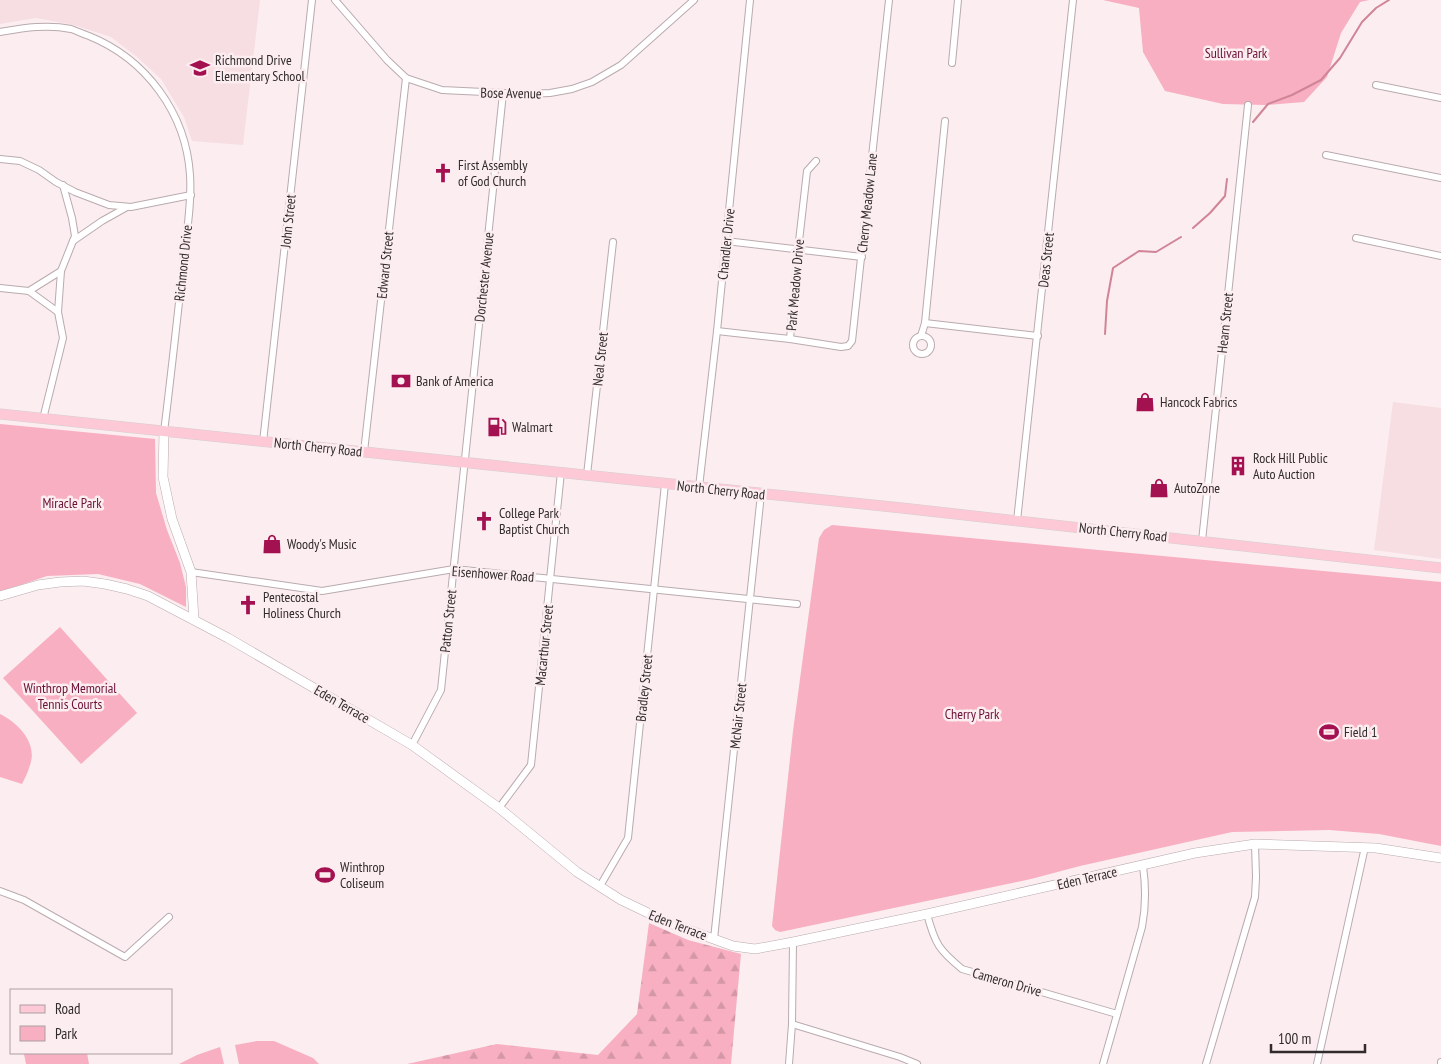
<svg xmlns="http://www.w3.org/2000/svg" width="1441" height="1064" viewBox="0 0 1441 1064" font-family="'PT Sans Narrow',sans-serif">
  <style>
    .built { fill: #f6dee3 }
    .forest { fill: url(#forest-firs) }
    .park { fill: #f7afc1 }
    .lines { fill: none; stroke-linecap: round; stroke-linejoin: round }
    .stream { stroke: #d08497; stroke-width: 2 }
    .street-casing { stroke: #b9abae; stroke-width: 8 }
    .secondary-casing { stroke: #b9abae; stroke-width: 10 }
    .primary-casing { stroke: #d2d0d1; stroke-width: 11 }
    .street { stroke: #fff; stroke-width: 6 }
    .secondary { stroke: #fff; stroke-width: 9 }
    .primary { stroke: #fdc9d6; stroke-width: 10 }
    .labels { text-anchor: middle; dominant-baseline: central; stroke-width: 5; stroke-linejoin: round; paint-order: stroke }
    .park-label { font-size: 14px; fill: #6c1035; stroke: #fcedf0 }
    .poi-label { font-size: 14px; fill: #312b2c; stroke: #fcedf0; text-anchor: start }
    .street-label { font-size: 14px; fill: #312b2c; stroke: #fcedf0 }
  </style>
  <defs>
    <pattern id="forest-firs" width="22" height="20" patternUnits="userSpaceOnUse" patternTransform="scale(1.25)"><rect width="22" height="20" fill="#f7afc1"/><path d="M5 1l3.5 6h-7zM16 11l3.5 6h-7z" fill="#d497a6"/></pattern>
  </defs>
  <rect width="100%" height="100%" fill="#fcedf0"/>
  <g class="built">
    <path d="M0 0H260L243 145 192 141 184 117 161 79 137 57 111 37 74 25 36 18 0 24Z"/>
    <path d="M1393 402 1441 408V559L1374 550Z"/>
  </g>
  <path class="forest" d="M649 923 688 940 741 954 731 1064H407L497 1044 598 1055 637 1014Z"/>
  <g class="park">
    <path d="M1103 0H1369L1360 2 1341 33 1327 77 1304 102 1266 105 1223 104 1165 91 1143 52 1139 8Z"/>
    <path d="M0 424 155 439 156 493 167 530 180 563 186 587V607L140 584 98 574 47 576 0 592Z"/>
    <path d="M832 525 1441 582V846L1379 834 1329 830 1232 832 1080 866 1031 879 780 932 775 930 772 926 793 731 819 538 824 530Z"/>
    <path d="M60 627 137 713 81 764 3 678Z"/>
    <path d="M0 714C18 723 38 743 30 765 28 772 25 778 22 784L0 777Z"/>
    <path d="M257 1041H274L313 1058 319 1064H239L235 1045Z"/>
    <path d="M220 1047 224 1064H179L197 1055Z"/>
    <path d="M32 1053H87L89 1064H26L24 1054Z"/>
  </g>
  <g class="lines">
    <g class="stream">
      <path d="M1253 122 1268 104 1292 95 1321 80 1340 58 1362 22 1376 8 1389 0"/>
      <path d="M1193 228 1210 213 1225 196 1227 179"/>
      <path d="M1105 334 1107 301 1113 268 1139 251 1156 252 1181 237"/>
    </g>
    <defs>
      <g id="street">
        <path d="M335 0 387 60 406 78 442 90 528 94 550 93 572 89 592 82 621 65 694 0"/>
        <path d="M0 32C24 28 47 24 71 29 77 31 83 34 89 36 146 59 186 113 190 175 192 205 186 236 183 266 177 321 171 376 164 432"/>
        <path d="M952 63 958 0"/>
        <path d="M1376 85 1441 98"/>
        <path d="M1326 155 1441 178"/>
        <path d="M0 159 20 161 39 170 56 182 75 192 109 205 131 207 191 195"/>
        <path d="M1356 238 1441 256"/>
        <path d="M73 241 102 221 127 207"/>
        <path d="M726 241 862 257"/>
        <path d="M0 288 29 291 58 312 63 338 43 419"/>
        <path d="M29 291 61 271 75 236 72 218 63 185"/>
        <path d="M58 312 61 271"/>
        <path d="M925 323 1038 336"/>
        <path d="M717 331 790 339 841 347 848 346 852 341 889 0"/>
        <path d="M921 336 925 323 945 121"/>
        <circle cx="922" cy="345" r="9"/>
        <path d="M790 339 798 250 807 171 816 161"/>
        <path d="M263 442 312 0"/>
        <path d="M364 452 406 78"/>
        <path d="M587 475 613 242"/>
        <path d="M699 487 717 331 750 0"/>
        <path d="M1017 521 1073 0"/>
        <path d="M1202 541 1248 105"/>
        <path d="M191 572 322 591 454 569 797 604"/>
        <path d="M412 745 441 690 503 93"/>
        <path d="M499 808 531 765 561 472"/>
        <path d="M600 886 628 838 665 484"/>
        <path d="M0 891 24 900 125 957 169 917"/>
        <path d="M927 914C935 944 939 950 962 969L1117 1014"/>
        <path d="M714 939 761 494"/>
        <path d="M792 1024 900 1057 917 1064"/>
        <path d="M789 1064 792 1024 793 942"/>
        <path d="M1103 1064 1142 927C1146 906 1146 887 1143 866"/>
        <path d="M1206 1064 1255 897 1256 877 1255 844"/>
        <path d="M1317 1064 1365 847"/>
        <path d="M1441 1064V1062"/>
      </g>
      <g id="secondary">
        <path d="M164 432 163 477 172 519 191 572 194 619"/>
        <path d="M0 596 38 585 60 582 83 581 105 584 127 589 148 596 228 638 412 745 499 808 577 872 621 900 667 922 733 946 755 949 793 942 927 914 1195 853 1255 844 1376 848 1441 858"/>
      </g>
      <path id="primary" d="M0 414 902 508 1441 568"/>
    </defs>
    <use href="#street" class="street-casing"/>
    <use href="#secondary" class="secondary-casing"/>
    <use href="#primary" class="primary-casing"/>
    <use href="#street" class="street"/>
    <use href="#secondary" class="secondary"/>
    <use href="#primary" class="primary"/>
  </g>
  <defs>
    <symbol id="school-bare" viewBox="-9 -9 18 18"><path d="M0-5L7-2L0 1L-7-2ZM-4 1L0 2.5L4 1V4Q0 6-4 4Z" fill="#a41151" stroke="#fcedf0" stroke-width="2.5" paint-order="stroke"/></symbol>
    <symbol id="church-bare" viewBox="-9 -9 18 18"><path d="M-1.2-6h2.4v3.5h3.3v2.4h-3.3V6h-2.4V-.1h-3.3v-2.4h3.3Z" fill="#a41151" stroke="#fcedf0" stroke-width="2.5" paint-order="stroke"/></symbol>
    <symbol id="bank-bare" viewBox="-9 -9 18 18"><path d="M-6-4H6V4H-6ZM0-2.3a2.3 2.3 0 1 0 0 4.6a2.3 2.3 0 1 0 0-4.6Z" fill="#a41151" stroke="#fcedf0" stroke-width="2.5" paint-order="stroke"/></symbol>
    <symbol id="shop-bare" viewBox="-9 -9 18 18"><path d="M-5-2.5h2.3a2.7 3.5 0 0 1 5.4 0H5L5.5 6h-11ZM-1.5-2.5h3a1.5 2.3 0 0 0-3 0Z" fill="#a41151" stroke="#fcedf0" stroke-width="2.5" paint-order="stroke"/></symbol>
    <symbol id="fuel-bare" viewBox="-9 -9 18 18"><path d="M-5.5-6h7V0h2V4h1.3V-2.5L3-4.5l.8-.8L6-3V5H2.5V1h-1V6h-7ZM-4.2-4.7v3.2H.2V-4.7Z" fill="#a41151" stroke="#fcedf0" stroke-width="2.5" paint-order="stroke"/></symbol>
    <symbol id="building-bare" viewBox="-9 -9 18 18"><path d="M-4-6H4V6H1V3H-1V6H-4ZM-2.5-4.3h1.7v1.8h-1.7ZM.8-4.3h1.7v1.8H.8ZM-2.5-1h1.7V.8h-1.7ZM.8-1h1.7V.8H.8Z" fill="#a41151" stroke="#fcedf0" stroke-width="2.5" paint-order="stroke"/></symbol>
    <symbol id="stadium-bare" viewBox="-9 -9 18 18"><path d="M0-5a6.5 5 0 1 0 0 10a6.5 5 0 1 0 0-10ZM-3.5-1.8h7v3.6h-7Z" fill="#a41151" stroke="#fcedf0" stroke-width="2.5" paint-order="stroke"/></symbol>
  </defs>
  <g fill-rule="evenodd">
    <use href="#school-bare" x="186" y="54" width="28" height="28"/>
    <use href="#church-bare" x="429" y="159" width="28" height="28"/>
    <use href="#bank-bare" x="387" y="367" width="28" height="28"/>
    <use href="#shop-bare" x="1131" y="388" width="28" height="28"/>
    <use href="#fuel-bare" x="483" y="413" width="28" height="28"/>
    <use href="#building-bare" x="1224" y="452" width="28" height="28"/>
    <use href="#shop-bare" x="1145" y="474" width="28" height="28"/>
    <use href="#church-bare" x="470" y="507" width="28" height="28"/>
    <use href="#shop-bare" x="258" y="530" width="28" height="28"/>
    <use href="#church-bare" x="234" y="591" width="28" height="28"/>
    <use href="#stadium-bare" x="1315" y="718" width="28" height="28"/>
    <use href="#stadium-bare" x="311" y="861" width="28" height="28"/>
  </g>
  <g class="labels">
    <g class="park-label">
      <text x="1236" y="53">Sullivan Park</text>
      <text x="72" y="503">Miracle Park</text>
      <text x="70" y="688">Winthrop Memorial<tspan x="70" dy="16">Tennis Courts</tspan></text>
      <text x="972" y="714">Cherry Park</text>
    </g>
    <g class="poi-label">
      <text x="215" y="60">Richmond Drive<tspan x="215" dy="16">Elementary School</tspan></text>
      <text x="458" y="165">First Assembly<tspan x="458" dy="16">of God Church</tspan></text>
      <text x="416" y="381">Bank of America</text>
      <text x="1160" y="402">Hancock Fabrics</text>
      <text x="512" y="427">Walmart</text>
      <text x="1253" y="458">Rock Hill Public<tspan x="1253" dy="16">Auto Auction</tspan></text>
      <text x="1174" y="488">AutoZone</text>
      <text x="499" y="513">College Park<tspan x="499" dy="16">Baptist Church</tspan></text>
      <text x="287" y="544">Woody's Music</text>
      <text x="263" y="597">Pentecostal<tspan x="263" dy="16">Holiness Church</tspan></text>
      <text x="1344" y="732">Field 1</text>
      <text x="340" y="867">Winthrop<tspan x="340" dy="16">Coliseum</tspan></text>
    </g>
    <g class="street-label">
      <text transform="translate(511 93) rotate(1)">Bose Avenue</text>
      <text transform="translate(867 203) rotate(-84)">Cherry Meadow Lane</text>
      <text transform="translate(288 221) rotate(-84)">John Street</text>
      <text transform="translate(726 244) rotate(-84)">Chandler Drive</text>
      <text transform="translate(1046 260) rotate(-84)">Deas Street</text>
      <text transform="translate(183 263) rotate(-84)">Richmond Drive</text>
      <text transform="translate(385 265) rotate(-84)">Edward Street</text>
      <text transform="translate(484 277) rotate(-84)">Dorchester Avenue</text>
      <text transform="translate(795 285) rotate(-85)">Park Meadow Drive</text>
      <text transform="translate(1225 323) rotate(-84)">Hearn Street</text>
      <text transform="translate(600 359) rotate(-84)">Neal Street</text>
      <text transform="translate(318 447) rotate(6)">North Cherry Road</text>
      <text transform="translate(721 490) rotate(6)">North Cherry Road</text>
      <text transform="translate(1123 532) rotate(6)">North Cherry Road</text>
      <text transform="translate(493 574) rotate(4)">Eisenhower Road</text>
      <text transform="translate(448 621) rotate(-84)">Patton Street</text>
      <text transform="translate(544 645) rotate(-84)">Macarthur Street</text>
      <text transform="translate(644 688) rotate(-84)">Bradley Street</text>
      <text transform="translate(342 704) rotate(30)">Eden Terrace</text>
      <text transform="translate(738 716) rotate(-84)">McNair Street</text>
      <text transform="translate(1087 878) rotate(-13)">Eden Terrace</text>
      <text transform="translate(678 925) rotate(21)">Eden Terrace</text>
      <text transform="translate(1007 982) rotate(16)">Cameron Drive</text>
    </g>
  </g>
  <rect x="10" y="989" width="162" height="65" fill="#fcedf0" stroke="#ab9fa2"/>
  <rect x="20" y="1005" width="25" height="8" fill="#fdc9d6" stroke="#ab9fa2"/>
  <text x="55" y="1014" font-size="15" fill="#312b2c">Road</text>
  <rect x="20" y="1026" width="25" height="15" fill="#f7afc1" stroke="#ab9fa2"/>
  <text x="55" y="1039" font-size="15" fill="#312b2c">Park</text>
  <path d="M1271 1044v8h94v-8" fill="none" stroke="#312b2c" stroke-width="2.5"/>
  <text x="1278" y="1044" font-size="15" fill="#312b2c" stroke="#fcedf0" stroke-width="4" paint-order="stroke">100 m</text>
</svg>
